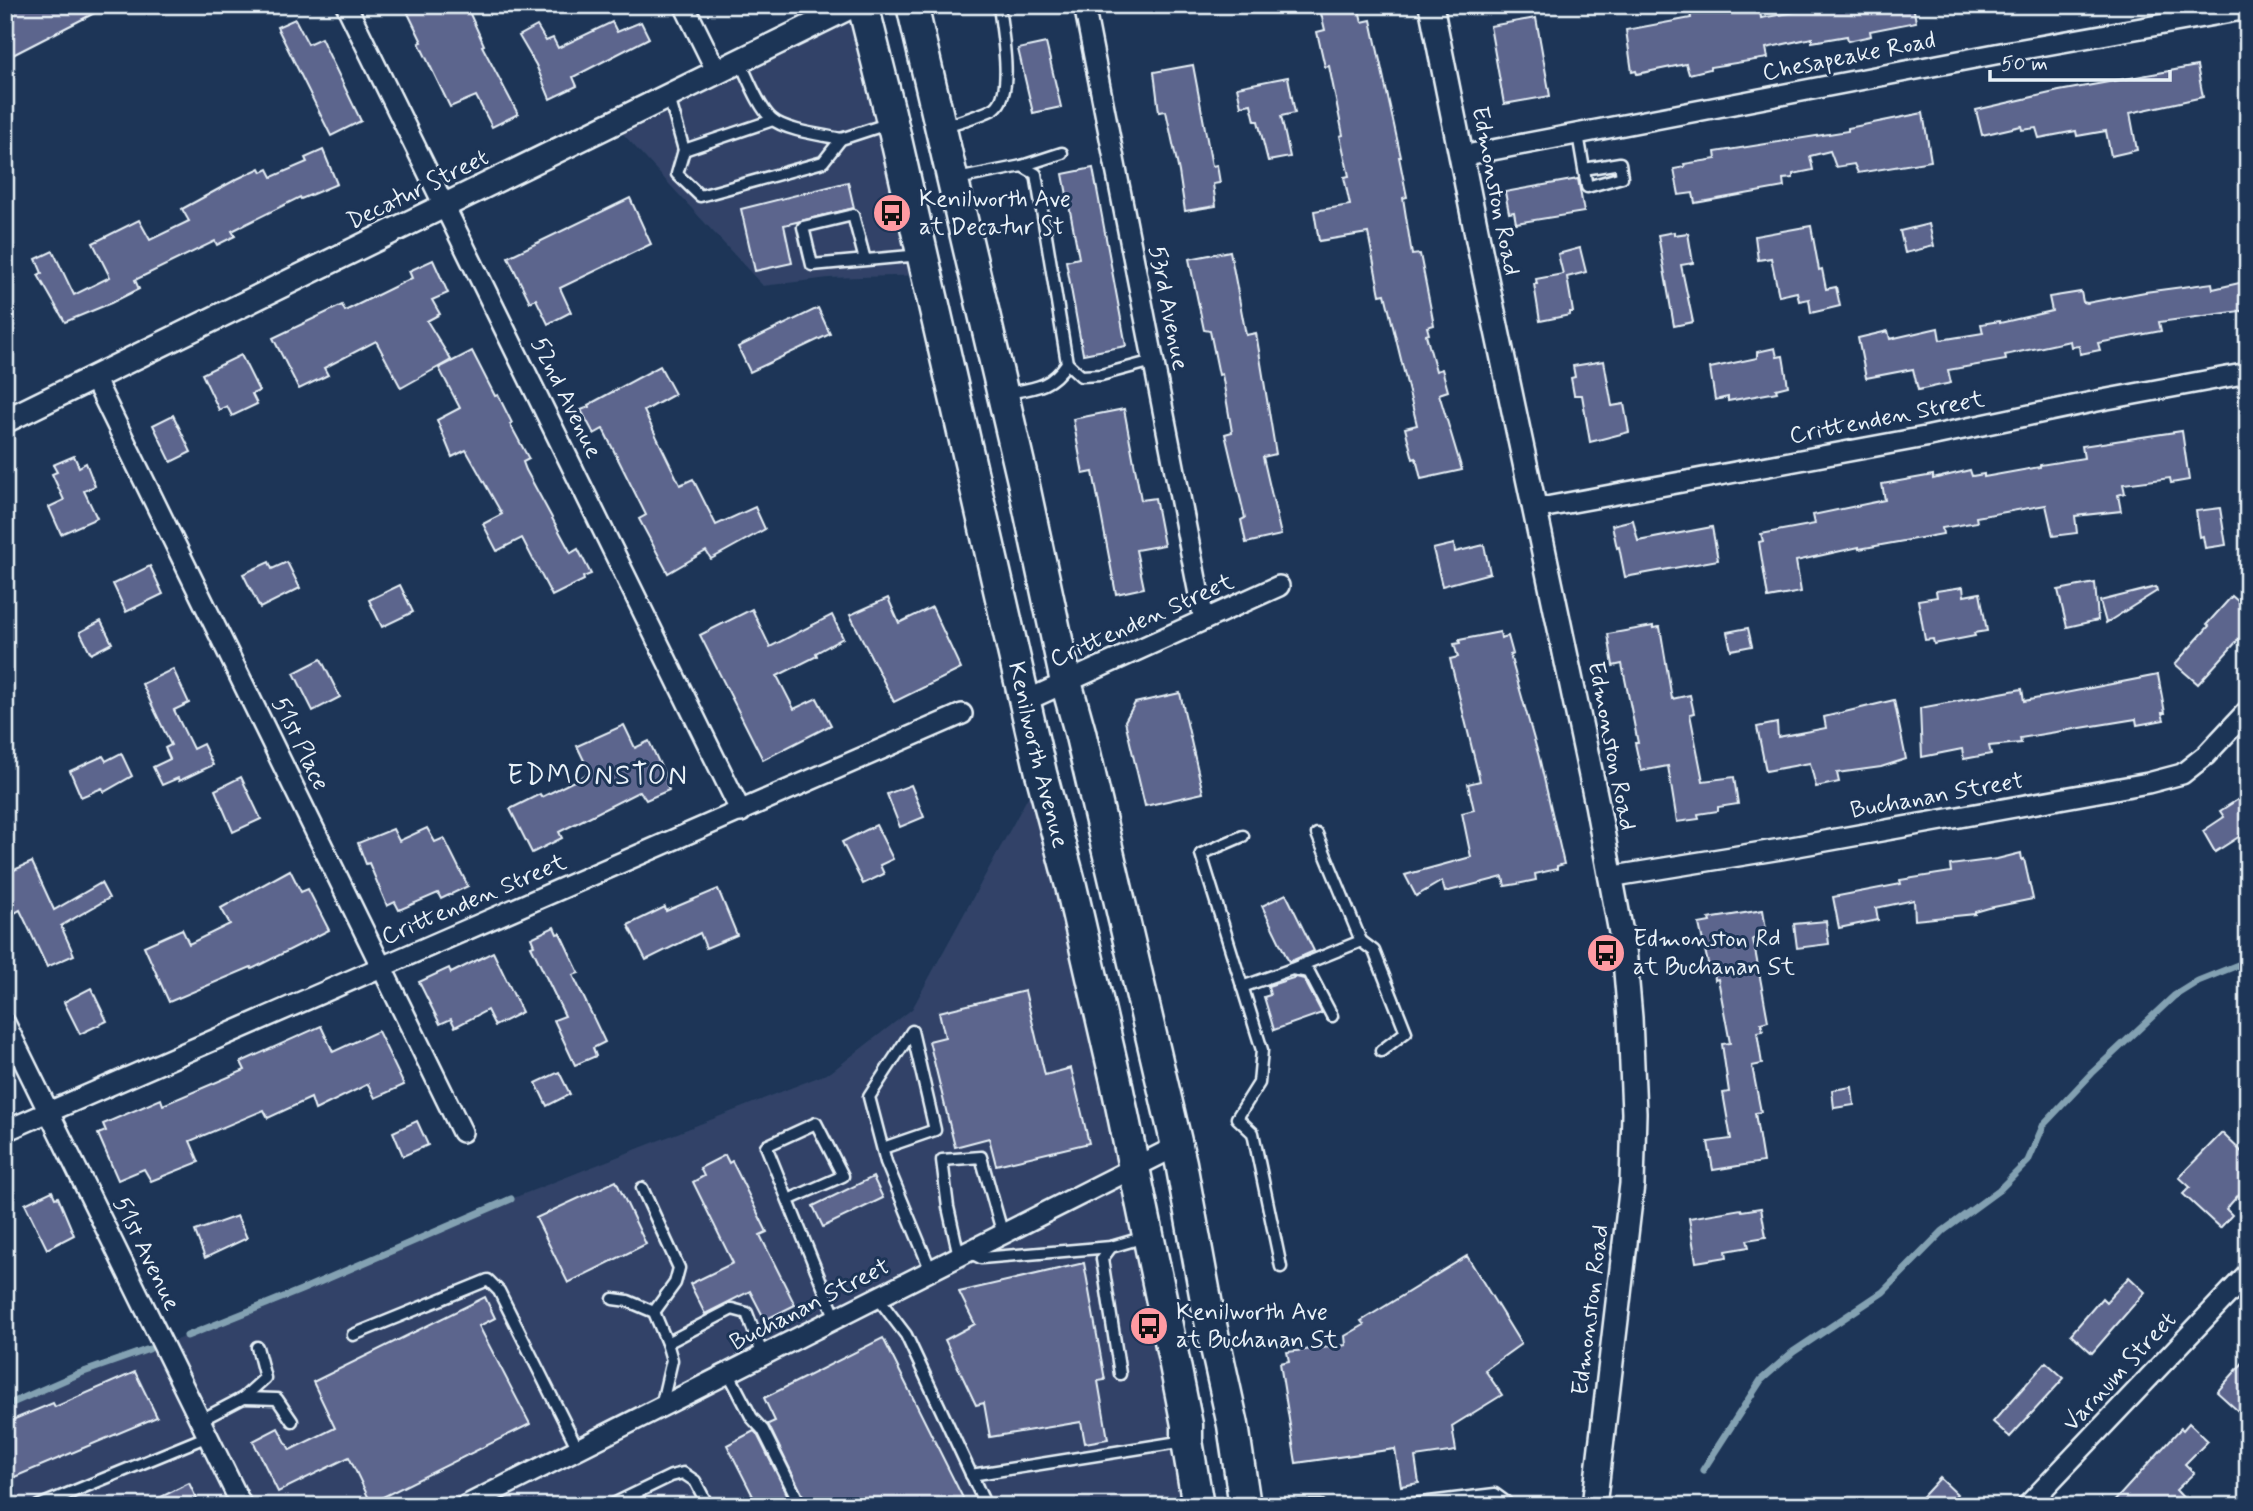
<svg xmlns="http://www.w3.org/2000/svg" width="2253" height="1511" viewBox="0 0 2253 1511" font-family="Mynerve,sans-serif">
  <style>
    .built { fill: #304367 }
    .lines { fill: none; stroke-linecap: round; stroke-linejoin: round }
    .stream { stroke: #83a1b2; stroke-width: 7 }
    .building { fill: #5c658d; stroke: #e8f1f8; stroke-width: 2 }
    .service-casing { stroke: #e8f1f8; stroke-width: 15 }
    .minor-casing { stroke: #e8f1f8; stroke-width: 24 }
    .tertiary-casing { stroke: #e8f1f8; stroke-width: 28 }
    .primary-casing { stroke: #e8f1f8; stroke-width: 35 }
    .service { stroke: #1d3557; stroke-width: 10 }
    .minor { stroke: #1d3557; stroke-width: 19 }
    .tertiary { stroke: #1d3557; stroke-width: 23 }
    .primary { stroke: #1d3557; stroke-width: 30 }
    .labels { text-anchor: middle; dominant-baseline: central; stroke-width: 6; stroke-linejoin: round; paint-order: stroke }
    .street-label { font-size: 24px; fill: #e8f1f8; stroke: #1d3557 }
    .poi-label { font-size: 24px; fill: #e8f1f8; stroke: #1d3557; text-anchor: start }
    .quarter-label { font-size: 28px; letter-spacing: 2px; fill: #e8f1f8; stroke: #1d3557 }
  </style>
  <rect width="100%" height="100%" fill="#1d3557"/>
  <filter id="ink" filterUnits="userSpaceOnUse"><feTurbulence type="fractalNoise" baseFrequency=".0143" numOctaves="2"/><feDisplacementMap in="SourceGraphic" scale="14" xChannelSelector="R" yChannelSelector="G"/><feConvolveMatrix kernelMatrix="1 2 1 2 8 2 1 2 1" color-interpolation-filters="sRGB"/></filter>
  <g filter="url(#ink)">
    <g class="built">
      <path d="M854 5 926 275 829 278 763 286 613 123Z"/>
      <path d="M1041 773 1198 1506H5V1406L78 1374 187 1336 301 1290 511 1199 831 1072 912 1009Z"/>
    </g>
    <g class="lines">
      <g class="stream">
        <path d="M187 1336 301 1290 511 1199"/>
        <path d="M5 1406 78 1374 149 1349"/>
        <path d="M1703 1470 1761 1380 1793 1352 1883 1292 1943 1231 1999 1190 2028 1161 2044 1124 2092 1073 2174 996 2198 981 2248 961"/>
      </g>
    </g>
    <g class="building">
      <path d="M5 5H110L5 59Z"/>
      <path d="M404 5H466L484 45 482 46 518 114 492 127 476 96 450 107 419 43 422 42Z"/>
      <path d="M1319 5H1358L1362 22 1371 20 1401 157H1399L1407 197 1403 198 1412 255 1420 254 1434 325 1427 327 1429 334 1426 335 1436 371 1442 369 1448 391 1439 394 1462 470 1421 479 1416 458 1413 459 1405 428 1417 425 1385 294 1380 295 1368 233 1319 241 1314 211 1350 205 1344 177 1349 176 1340 136 1343 135 1329 66 1325 67 1317 32 1325 30Z"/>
      <path d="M1743 5H1759L1761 18 1834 5H1913L1916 22 1870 31 1871 36 1848 41 1847 36 1812 42V38L1766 48 1768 58 1710 67V69L1689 74 1686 64 1637 74 1636 71 1632 72 1626 30 1691 18 1690 13Z"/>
      <path d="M1536 18 1550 96 1504 104 1490 26Z"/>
      <path d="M295 19 308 44 321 38 361 121 331 136 277 27Z"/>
      <path d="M612 22 617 32 641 22 649 38 573 77 577 86 550 99 536 65 519 36 537 26 546 41 553 38 558 48Z"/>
      <path d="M1046 43 1061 107 1033 113 1018 49Z"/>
      <path d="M1193 65 1212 166 1217 165 1220 183 1213 184 1216 206 1185 211 1179 172 1166 111 1159 112 1154 72Z"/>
      <path d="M2197 66 2203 97 2130 113 2137 150 2111 156 2106 131 2077 136 2076 131 2039 138 2036 128 2022 130 2021 126 1982 135 1976 110 2059 91Z"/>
      <path d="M1288 77 1295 113 1281 116 1290 157 1268 161 1258 121H1255L1251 104 1241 106 1237 87Z"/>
      <path d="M1923 113 1931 161 1858 173 1854 164 1836 167 1830 151 1810 156 1813 170 1793 174V178L1783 179 1784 187 1695 203 1693 193 1679 195 1674 169 1685 167 1684 164 1716 159 1715 152 1848 131V128Z"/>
      <path d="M323 150 337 184 301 199 300 197 232 231 235 236 217 245 215 241 135 280 139 289 111 303 65 322 38 275 42 273 36 259 53 251 74 295 110 277 93 243 139 220 150 240 189 221 182 209 237 179 260 168 262 172 268 169 272 177 307 162 305 158Z"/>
      <path d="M1093 168 1126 346 1083 354 1066 261 1079 258 1063 174Z"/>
      <path d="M1578 179 1584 212 1516 223 1514 212 1509 213 1505 192Z"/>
      <path d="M848 182 854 208 784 225 792 263 755 271 741 209Z"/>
      <path d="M630 198 651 244 560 288 571 312 548 324 536 299 530 302 508 257Z"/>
      <path d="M1929 224 1934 246 1905 253 1900 231Z"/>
      <path d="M1811 226 1819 270 1822 269 1826 289 1836 287 1840 306 1811 313 1809 299 1799 301 1797 292 1779 296 1771 258 1758 260 1755 236Z"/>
      <path d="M1674 232V235L1688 233 1693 263 1681 265 1693 322 1674 326 1658 235Z"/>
      <path d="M1580 248 1586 272 1567 277 1573 312H1570V315L1540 321 1534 284H1537L1536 279 1563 274 1558 254Z"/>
      <path d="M1230 251 1246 335 1256 333 1276 454 1263 457 1281 535 1246 543 1241 520 1245 518 1225 434 1232 432 1222 374 1219 375 1210 331 1204 330 1189 259Z"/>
      <path d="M433 260 448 293 432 300 440 314 427 321 451 360 401 388 376 341 324 368 328 375 299 389 273 338 342 305 345 311 353 307 412 278 409 271Z"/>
      <path d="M2248 281V310L2159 322 2161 331 2098 343 2100 350 2080 354 2079 346 2071 347 2070 341 2005 355 2006 360 1948 370 1951 383 1918 390 1913 369 1866 378 1858 338 1888 331 1890 339 1938 328 1940 340 1983 333 1981 324 2000 321V323L2052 311 2049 297 2081 292 2083 302 2087 303 2145 292 2212 283 2213 289Z"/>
      <path d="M818 308 830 334 750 372 738 347Z"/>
      <path d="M1775 348 1777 357 1783 356 1788 386 1776 389 1777 392 1728 401V397L1715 400 1710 368 1757 358V352Z"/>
      <path d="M472 351 495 396 498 395 512 423 510 424 529 459 523 462 526 470 571 553 578 549 591 574 583 577 584 580 552 596 522 538 497 551 483 524 502 514 466 450 452 457 437 420 460 408 439 368Z"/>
      <path d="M241 355 259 391 252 394 257 404 232 416 227 406 219 410 202 374Z"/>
      <path d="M1604 361 1612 406 1624 404 1629 432 1590 442 1582 395H1574L1571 378 1575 377 1573 366Z"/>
      <path d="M660 366 675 394 644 411 680 485 693 479 716 525 755 507 765 529 711 559 706 551 668 573 639 519 646 515 603 429 594 434 581 410 589 407 588 405Z"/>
      <path d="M1124 409 1141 500 1155 498 1164 545 1136 550 1144 588 1116 594 1093 472 1083 474 1073 419Z"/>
      <path d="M173 415 191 452 171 462 153 425Z"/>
      <path d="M2182 431 2189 480 2171 483 2170 478 2123 484 2125 493 2118 495 2121 511 2075 516 2077 533 2053 536 2046 505 1976 517 1977 522 1942 528 1943 534 1859 549V547L1796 561 1801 592 1768 598 1759 542 1763 541 1761 534 1815 524 1813 515 1885 500 1882 484 1933 475V479L1970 470 1972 476 1984 474V477L2040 467V465L2084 458 2082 446Z"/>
      <path d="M74 456 79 467 86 463 95 486 84 491 97 518 61 534 49 507 64 500 52 474 57 472 53 465Z"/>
      <path d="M2220 508 2226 545 2205 548 2203 536 2200 537 2196 511Z"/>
      <path d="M1633 520 1638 541 1712 527 1718 560 1625 577 1619 547 1617 548 1612 525Z"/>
      <path d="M1454 544 1455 552 1484 545 1490 573 1442 586 1433 549Z"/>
      <path d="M269 562 272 569 287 562 300 588 260 608 243 574Z"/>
      <path d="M150 566 163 594 126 612 113 584Z"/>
      <path d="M2095 583 2098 620 2067 627 2058 590Z"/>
      <path d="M400 585 413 612 382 627 369 600Z"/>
      <path d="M1963 587 1964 596 1980 593 1987 631 1974 633 1975 636 1934 644 1933 639 1925 640 1918 600 1937 597 1936 591Z"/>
      <path d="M2156 587 2157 591 2106 623 2100 601Z"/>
      <path d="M2232 596 2248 610V629L2198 684 2175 664 2209 626 2207 624Z"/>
      <path d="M888 598 899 623 932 607 961 669 894 702 850 615Z"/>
      <path d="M752 609 770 647 832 615 843 638 816 653 817 656 777 676 794 709 817 698 831 725 763 760 700 635Z"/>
      <path d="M101 621 112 643 91 654 80 632Z"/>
      <path d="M1653 626V628L1660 627 1672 699 1690 695 1694 713 1690 714 1703 781 1734 777 1738 804 1718 807V811L1698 814 1699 819 1677 822 1668 766 1641 771 1635 743H1638L1622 664 1613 666 1608 634Z"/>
      <path d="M1748 628 1752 646 1731 650 1727 632Z"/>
      <path d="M1500 632 1501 638 1508 636 1513 654 1510 655 1539 757 1564 864 1557 866V869L1535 874 1536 880 1517 884 1505 886 1503 877 1445 892 1442 881 1416 896 1405 875 1471 857 1462 813 1474 810 1468 784 1480 781 1450 659 1458 657 1454 644 1460 643 1459 640Z"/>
      <path d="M321 659 340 697 313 711 294 673Z"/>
      <path d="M173 669 189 703 174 710 193 749 203 744 213 765 179 781 178 778 162 785 153 767 170 759 165 748 171 745 142 684Z"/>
      <path d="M2158 675 2165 713H2162L2164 720 2137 725 2136 719 2020 738 2021 743 1989 746 1991 754 1964 759 1962 749 1922 757 1920 708 2022 689 2024 701Z"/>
      <path d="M1180 693 1203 793 1145 806 1125 721 1135 703Z"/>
      <path d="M1894 700 1906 759 1881 767 1837 773 1839 782 1816 787 1810 763 1766 771 1757 727 1777 723 1778 737 1826 728 1824 717Z"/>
      <path d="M624 725 635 748 649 741 668 782 666 783 669 790 646 800 640 791 559 832 562 838 532 853 510 809 540 794 542 797 590 773 577 746Z"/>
      <path d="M121 753 132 776 104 792 102 788 81 797 70 771 103 756 106 761Z"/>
      <path d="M241 777 261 819 233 832 215 790Z"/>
      <path d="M911 785 924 817 900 827 887 794Z"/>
      <path d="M2248 793V831L2215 852 2203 831 2224 817 2220 811Z"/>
      <path d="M876 825 893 859 880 865 884 874 863 884 842 842Z"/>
      <path d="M427 828 435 842 444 838 468 886 441 899 438 893 399 910 395 902 387 906 369 863 366 864 358 843 393 829 399 841Z"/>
      <path d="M2021 853 2022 860 2024 859 2033 899 1989 908 1975 912V914L1915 920 1914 900 1876 908 1878 920 1839 928 1833 897 1901 884 1900 880 1951 872 1950 865 1997 859Z"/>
      <path d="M32 862 54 910 101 883 109 898 61 926 74 955 47 967 20 910 13 914 5 897V874Z"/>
      <path d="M290 870 301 892 308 889 329 930 252 969 251 967 169 1002 144 946 182 929 189 944 230 924 221 908Z"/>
      <path d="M718 889 737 935 706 948 700 933 646 960 628 925 665 907 666 911Z"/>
      <path d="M1286 894 1314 951 1289 962 1262 906Z"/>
      <path d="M1763 910 1767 936 1753 939 1768 1021 1761 1023 1763 1031 1757 1032 1762 1064 1752 1066 1761 1112 1755 1113 1763 1162 1713 1170 1708 1142 1731 1139 1723 1093 1729 1092 1722 1044 1730 1043 1718 979 1715 980 1714 971 1710 972 1699 924 1710 922 1709 919 1714 918Z"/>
      <path d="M1826 921 1829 944 1797 948 1794 924Z"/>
      <path d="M554 927 557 934 560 933 579 973 573 975 605 1042 593 1048 596 1056 575 1065 554 1020 565 1016 531 946 534 945 531 938Z"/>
      <path d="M493 952 522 1012 495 1026 487 1010 455 1027 451 1019 440 1024 419 982 449 968 451 973Z"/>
      <path d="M1296 977 1304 979 1322 1013 1274 1030 1264 997 1270 995 1268 986Z"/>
      <path d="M91 988 107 1021 80 1034 64 1002Z"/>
      <path d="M1025 991 1045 1075 1071 1068 1089 1143 996 1165 989 1138 955 1147 929 1041 945 1037 939 1012Z"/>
      <path d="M321 1026 333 1052 378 1031 404 1085 375 1098 368 1084 315 1110 311 1098 268 1118 264 1110 190 1141 199 1162 151 1181 144 1169 118 1180 98 1134 106 1131 103 1124 161 1099 163 1105 245 1070 241 1062Z"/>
      <path d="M559 1072 570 1094 547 1106 536 1083Z"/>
      <path d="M1852 1087 1854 1105 1834 1108 1832 1090Z"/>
      <path d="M417 1121 428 1145 403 1156 393 1132Z"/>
      <path d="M2222 1133 2248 1158V1184L2226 1209 2232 1215 2220 1228 2183 1194 2190 1187 2179 1177Z"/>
      <path d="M725 1155 729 1163 732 1161 767 1232 760 1235 795 1305 765 1320 750 1291 705 1314 690 1284 733 1263 693 1182 704 1176 700 1168Z"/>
      <path d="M873 1177 883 1198 823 1227 813 1206Z"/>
      <path d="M616 1181 646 1244 568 1283 536 1218Z"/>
      <path d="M52 1191 55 1198 58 1197 74 1235 47 1249 25 1204Z"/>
      <path d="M1761 1208 1766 1237 1747 1240 1749 1247 1726 1251 1727 1257 1696 1262 1689 1218 1741 1209 1742 1211Z"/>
      <path d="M237 1216 247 1238 205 1258 195 1231Z"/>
      <path d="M1467 1256 1521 1344 1485 1370 1502 1395 1452 1426 1456 1451 1415 1457 1419 1483 1401 1486 1395 1449 1296 1463 1280 1363 1289 1361 1287 1352 1346 1345 1345 1336 1364 1325 1361 1321Z"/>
      <path d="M1084 1263 1105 1380 1098 1381 1108 1439 1085 1443 1081 1422 990 1437 984 1403 976 1405 945 1340 975 1324 959 1292Z"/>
      <path d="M2129 1277 2145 1292 2092 1353 2071 1334 2102 1298 2106 1302Z"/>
      <path d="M485 1297 495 1318 479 1326 530 1424 371 1503 349 1457 278 1492 253 1441 278 1428 290 1450 335 1428 313 1382Z"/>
      <path d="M883 1338 967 1506H808L768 1424 775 1421 764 1398Z"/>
      <path d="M2248 1357V1420L2217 1392Z"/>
      <path d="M2046 1362 2064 1378 2010 1437 1993 1422Z"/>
      <path d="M135 1372 157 1417 5 1481V1423L53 1403 55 1407Z"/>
      <path d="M2189 1423 2208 1441 2185 1464 2194 1473 2176 1490 2191 1506H2110L2181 1428 2183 1430Z"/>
      <path d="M754 1431 757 1434 793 1506H758L727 1445Z"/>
      <path d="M1940 1478 1957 1494 1946 1506H1914Z"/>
      <path d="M189 1483 200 1506H143Z"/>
    </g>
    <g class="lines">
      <defs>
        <g id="service">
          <path d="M740 62C748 78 759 108 772 119 786 131 823 135 841 139"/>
          <path d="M669 97 684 150 677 174 700 196 823 162 841 139 890 123"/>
          <path d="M943 127C954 123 986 114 995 108 1015 93 1001 28 999 5"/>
          <path d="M1578 134 1587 187 1622 177 1620 163 1584 169"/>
          <path d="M684 150 773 120"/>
          <path d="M1022 166 1062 153"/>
          <path d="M957 179 1022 166 1036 174 1067 363C1050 388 1035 388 1007 393"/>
          <path d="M865 260 853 215 803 227 812 265 921 255"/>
          <path d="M1067 363 1081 376 1101 375 1153 361"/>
          <path d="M1317 834 1361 941"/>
          <path d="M1243 836 1201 854 1262 1050 1259 1083 1237 1118 1253 1133 1281 1267"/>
          <path d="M1292 969 1361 941 1374 951 1406 1032 1381 1051"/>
          <path d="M1242 987 1292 969 1309 972 1332 1016"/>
          <path d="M883 1148 935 1130 912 1031 869 1097 886 1162 931 1271"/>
          <path d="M642 1188 679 1268 675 1283 654 1312"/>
          <path d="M788 1200 843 1176 816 1123 766 1146 836 1319"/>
          <path d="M969 1252 981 1258 1111 1247"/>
          <path d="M959 1256 948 1207 942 1160 981 1157 1003 1235"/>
          <path d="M878 1298 906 1335 986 1506"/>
          <path d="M613 1299 628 1301 654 1312 667 1343 672 1360 661 1407"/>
          <path d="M353 1335 488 1280 499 1291 578 1449"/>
          <path d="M667 1343 732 1309 747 1313 763 1356"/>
          <path d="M729 1374 752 1418 763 1430 801 1506"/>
          <path d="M1120 1374 1102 1259 1111 1247 1145 1237"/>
          <path d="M243 1398 277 1399 292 1421"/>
          <path d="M201 1420 243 1398 265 1378 257 1347"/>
          <path d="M971 1475 1185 1441"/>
          <path d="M38 1506 208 1436"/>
          <path d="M609 1506 671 1476 683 1473 695 1481 708 1506"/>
          <path d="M1289 1506H1321"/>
          <path d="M1396 1506 1495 1494 1506 1502V1506"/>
        </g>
        <g id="minor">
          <path d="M346 5 741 812"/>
          <path d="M684 5 717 72"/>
          <path d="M1084 5 1204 620"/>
          <path d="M1461 156 2006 52 2248 9"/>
          <path d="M94 378 462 1132"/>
          <path d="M1535 509 1925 437 2102 400 2248 373"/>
          <path d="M1025 701 1279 586"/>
          <path d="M1609 877 1781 849 2148 783 2182 774 2206 755 2248 710"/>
          <path d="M5 1023 242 1506"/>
          <path d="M5 1131 962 714"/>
          <path d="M465 1506 1177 1146"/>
          <path d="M2027 1506 2248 1273"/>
        </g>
        <g id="tertiary">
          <path d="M1431 5 1481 255 1597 804 1624 949 1630 1018 1634 1113 1632 1184 1594 1506"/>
          <path d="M5 421 854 5"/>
        </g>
        <g id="primary">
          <path id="s1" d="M863 5 890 113 1041 773 1071 886 1116 1081 1173 1355 1187 1425V1441L1198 1506"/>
          <path d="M912 5 1023 481 1066 682 1080 732 1181 1163 1208 1311 1233 1425 1245 1506"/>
        </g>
      </defs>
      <use href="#service" class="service-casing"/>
      <use href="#minor" class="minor-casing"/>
      <use href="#tertiary" class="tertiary-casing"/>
      <use href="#primary" class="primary-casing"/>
      <use href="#service" class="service"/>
      <use href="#minor" class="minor"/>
      <use href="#tertiary" class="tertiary"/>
      <use href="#primary" class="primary"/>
    </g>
  </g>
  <defs>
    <symbol id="bus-disc" viewBox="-11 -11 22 22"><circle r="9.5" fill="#ff9aa2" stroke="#1d3557"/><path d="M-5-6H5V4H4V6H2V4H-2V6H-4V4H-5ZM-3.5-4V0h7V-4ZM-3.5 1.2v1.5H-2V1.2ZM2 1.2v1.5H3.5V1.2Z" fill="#111"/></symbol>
  </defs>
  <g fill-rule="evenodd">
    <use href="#bus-disc" x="870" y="191" width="44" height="44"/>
    <use href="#bus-disc" x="1584" y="931" width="44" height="44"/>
    <use href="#bus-disc" x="1127" y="1304" width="44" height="44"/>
  </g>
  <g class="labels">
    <g class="street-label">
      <text transform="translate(1849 57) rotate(-11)">Chesapeake Road</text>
      <text transform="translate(418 190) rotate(-26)">Decatur Street</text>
      <text transform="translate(1495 191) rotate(79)">Edmonston Road</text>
      <text transform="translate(1168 308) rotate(79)">53rd Avenue</text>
      <text transform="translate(566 398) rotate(64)">52nd Avenue</text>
      <text transform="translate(1887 418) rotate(-11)">Crittenden Street</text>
      <text transform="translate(1142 621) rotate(-24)">Crittenden Street</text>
      <text transform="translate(300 744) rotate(64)">51st Place</text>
      <text transform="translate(1611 746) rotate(79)">Edmonston Road</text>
      <text stroke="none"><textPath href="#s1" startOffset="770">Kenilworth Avenue</textPath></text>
      <text transform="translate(1937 796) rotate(-10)">Buchanan Street</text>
      <text transform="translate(474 900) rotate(-23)">Crittenden Street</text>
      <text transform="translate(146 1254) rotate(64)">51st Avenue</text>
      <text transform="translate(810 1305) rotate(-27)">Buchanan Street</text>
      <text transform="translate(1591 1310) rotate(-83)">Edmonston Road</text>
      <text transform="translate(2120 1372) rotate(-47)">Varnum Street</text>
    </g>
    <g class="poi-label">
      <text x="919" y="199">Kenilworth Ave<tspan x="919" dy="28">at Decatur St</tspan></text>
      <text x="1633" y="939">Edmonston Rd<tspan x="1633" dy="28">at Buchanan St</tspan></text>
      <text x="1176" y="1312">Kenilworth Ave<tspan x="1176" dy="28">at Buchanan St</tspan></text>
    </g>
    <g class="quarter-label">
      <text x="598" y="776">EDMONSTON</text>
    </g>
  </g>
  <rect width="2253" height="1511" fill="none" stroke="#1d3557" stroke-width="28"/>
  <rect x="14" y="14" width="2225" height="1483" fill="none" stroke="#e8f1f8" stroke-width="2.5" filter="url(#ink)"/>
  <path d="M1990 70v10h180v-10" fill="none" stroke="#e8f1f8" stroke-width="3.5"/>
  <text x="2001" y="70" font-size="21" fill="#e8f1f8" stroke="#1d3557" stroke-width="5" paint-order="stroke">50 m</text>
</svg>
